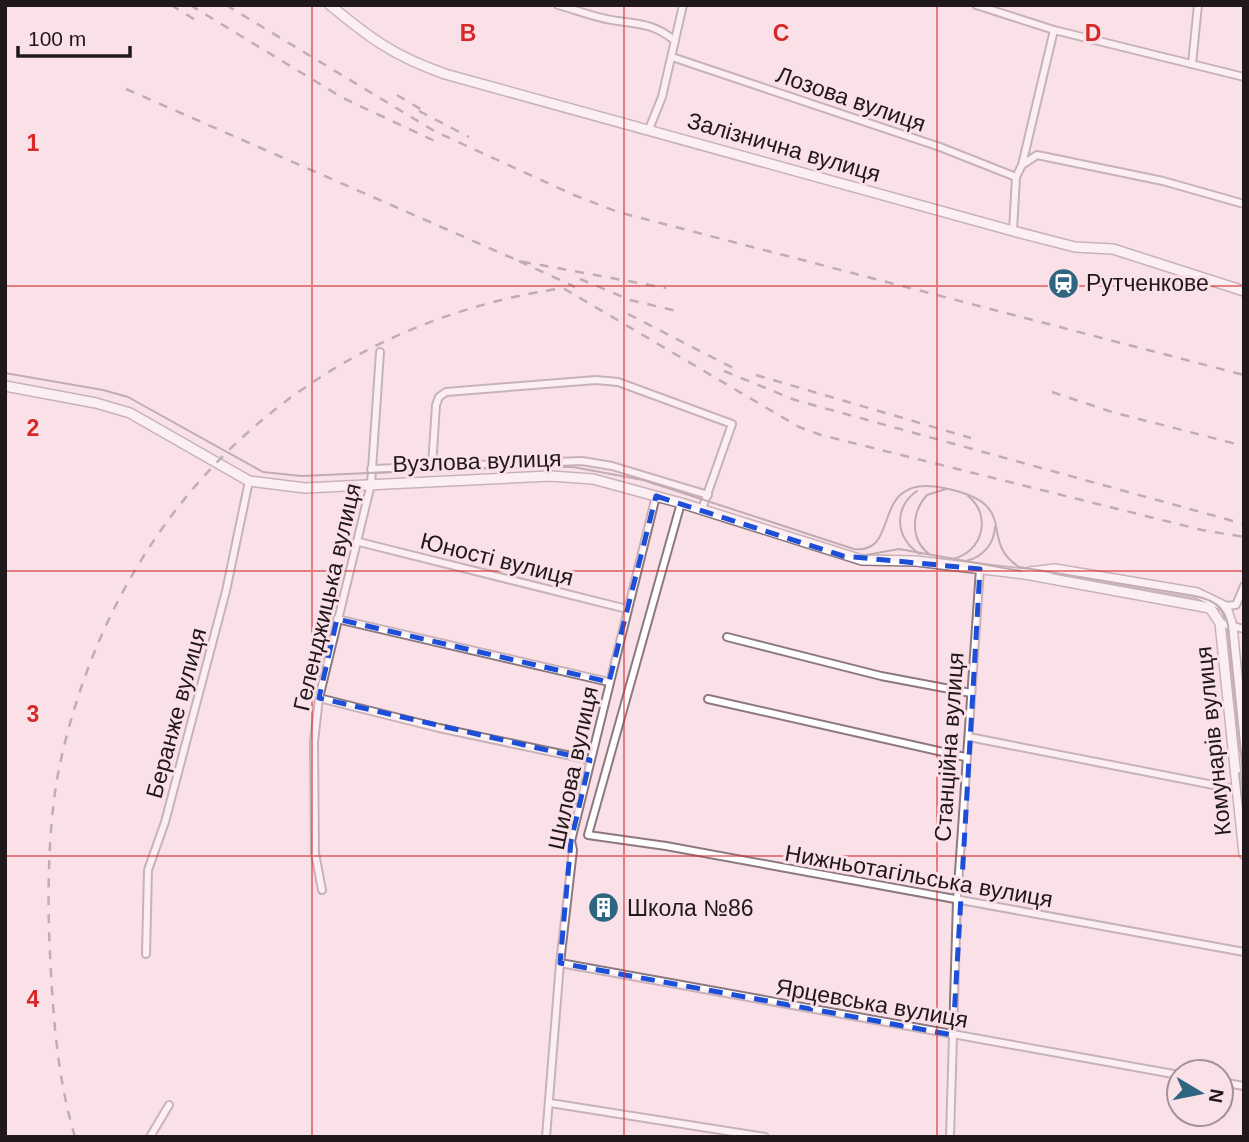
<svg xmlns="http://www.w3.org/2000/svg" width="1249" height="1142" viewBox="0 0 1249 1142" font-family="Helvetica,sans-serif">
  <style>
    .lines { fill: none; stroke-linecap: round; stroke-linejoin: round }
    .street-casing { stroke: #8d787e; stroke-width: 10 }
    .secondary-casing { stroke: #8d787e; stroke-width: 12 }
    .street { stroke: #fff; stroke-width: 6 }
    .secondary { stroke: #fff; stroke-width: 9 }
    .tram { stroke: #7b6b70; stroke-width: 2 }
    .rail { stroke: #7b6b70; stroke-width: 2.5; stroke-dasharray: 9 9; stroke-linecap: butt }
    .marked { fill: none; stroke: #1d4ed8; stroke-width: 5; stroke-dasharray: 14 9; stroke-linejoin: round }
    .grid { fill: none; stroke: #d62828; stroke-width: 2; stroke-opacity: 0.55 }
    .labels { text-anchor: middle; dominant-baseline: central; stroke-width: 6; stroke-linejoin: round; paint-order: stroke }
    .street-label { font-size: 23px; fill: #20181a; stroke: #fae1e8 }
    .poi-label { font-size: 23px; fill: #20181a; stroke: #fae1e8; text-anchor: start }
    .grid-label { font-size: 23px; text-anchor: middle; font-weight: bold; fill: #d62828; stroke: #fae1e8; stroke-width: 6; stroke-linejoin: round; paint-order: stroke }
  </style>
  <rect width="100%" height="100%" fill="#fae1e8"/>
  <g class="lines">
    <defs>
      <g id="street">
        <path d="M558 5C577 10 598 19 618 21 642 24 656 25 675 41"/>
        <path d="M976 5 1054 30 1244 77"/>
        <path d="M672 57 940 147 1016 177"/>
        <path d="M1192 64 1198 5"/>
        <path d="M649 129 662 97 683 5"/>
        <path d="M1022 165 1037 155 1163 181 1244 204"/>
        <path d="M1013 231 1016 177 1022 165 1054 30"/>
        <path d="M432 466 436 405 439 397 446 392 596 380 618 382 732 424 702 509"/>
        <path d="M371 469 582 461 612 466 708 495"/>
        <path d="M681 503 588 835 666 846 1244 952"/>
        <path d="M359 542 627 609"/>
        <path d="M1224 606 1236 605 1244 586"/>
        <path d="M337 619 609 682"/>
        <path d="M1220 623 1244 629"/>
        <path d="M727 637 881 676 971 693"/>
        <path d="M319 698 439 728 590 760"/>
        <path d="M708 699 965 757"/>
        <path d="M969 737 1244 791"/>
        <path d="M322 890 315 853 314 742 319 698 371 484 380 352"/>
        <path d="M146 954 148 870 165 822 226 591 249 481"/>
        <path d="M560 963 1179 1075"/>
        <path d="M1221 1082 1244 1086"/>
        <path d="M550 1103 765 1137"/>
        <path d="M150 1137 169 1105"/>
        <path d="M546 1137 560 963 573 850 571 841 656 496"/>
        <path d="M950 1137 957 901 980 569"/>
      </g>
      <g id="secondary">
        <path d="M330 5C371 39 394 56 445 74L1013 231 1075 247 1113 249 1244 291"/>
        <path d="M5 386 96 403 130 413 249 481 305 488 550 476 593 479 681 503 862 560 916 561 1025 574 1210 608 1220 623 1244 854"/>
        <path d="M1030 572 1055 569 1197 593 1226 607 1232 626 1244 748"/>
      </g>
    </defs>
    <use href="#street" class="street-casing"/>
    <use href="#secondary" class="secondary-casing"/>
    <use href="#street" class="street"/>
    <use href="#secondary" class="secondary"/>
    <g class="tram">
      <path d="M5 373 103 390 128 397 263 472 301 476 504 467H573L643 480 854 549C903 555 867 472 944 488 1024 504 976 539 1019 567L1195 596C1213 600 1224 606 1228 625L1244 783"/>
      <path d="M917 491C893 507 895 539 920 554"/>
      <path d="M929 554C910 539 911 513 927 495L946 489"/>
      <path d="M866 555 899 549 1021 571"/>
      <path d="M952 559C982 553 993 516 968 496"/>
      <path d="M966 561C983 557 994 544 995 527"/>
      <path d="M1239 773 1244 819"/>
    </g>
    <g class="rail">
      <path d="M171 5 197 21"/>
      <path d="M190 5 343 98 439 143"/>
      <path d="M226 5 436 132 574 195 618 212 1244 375"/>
      <path d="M126 89 519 261 666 288"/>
      <path d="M397 95 427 113"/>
      <path d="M419 111 469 137"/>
      <path d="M519 261 575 287"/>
      <path d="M580 279 630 300 681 312"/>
      <path d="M628 314 737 370"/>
      <path d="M724 371 795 400 1244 524"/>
      <path d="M756 375 971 438"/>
      <path d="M1052 392 1112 412 1244 446"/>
      <path d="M75 1137C57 1077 53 1015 50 954 47 896 48 820 60 764 115 509 303 326 563 288L799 427 821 435 1202 530 1244 537"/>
    </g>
  </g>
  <path d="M0 0H1249V1142H0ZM656 496 843 556 980 569 953 1035 560 963 571 841 590 760 319 698 337 619 609 682Z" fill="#fae1e8" fill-opacity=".55" fill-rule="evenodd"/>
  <path class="marked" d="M656 496 843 556 980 569 953 1035 560 963 571 841 590 760 319 698 337 619 609 682Z"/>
  <path class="grid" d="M312 5V1137M624 5V1137M937 5V1137M5 286H1244M5 571H1244M5 856H1244"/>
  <defs>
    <symbol id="station-disc" viewBox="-11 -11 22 22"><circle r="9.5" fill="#2e6580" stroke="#fae1e8"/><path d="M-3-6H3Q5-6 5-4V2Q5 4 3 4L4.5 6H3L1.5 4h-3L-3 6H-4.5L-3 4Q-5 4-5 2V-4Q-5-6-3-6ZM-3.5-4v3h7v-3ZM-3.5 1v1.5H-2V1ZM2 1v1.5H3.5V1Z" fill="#fff"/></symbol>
    <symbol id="building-disc" viewBox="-11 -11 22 22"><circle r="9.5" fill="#2e6580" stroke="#fae1e8"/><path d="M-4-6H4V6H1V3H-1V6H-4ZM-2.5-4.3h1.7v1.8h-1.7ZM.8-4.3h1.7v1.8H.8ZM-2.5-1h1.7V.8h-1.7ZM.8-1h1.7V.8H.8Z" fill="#fff"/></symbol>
  </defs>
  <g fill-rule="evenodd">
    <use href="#station-disc" x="1046" y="266" width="35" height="35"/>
    <use href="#building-disc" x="586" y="890" width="35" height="35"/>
  </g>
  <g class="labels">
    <g class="street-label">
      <text transform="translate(851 99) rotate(19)">Лозова вулиця</text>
      <text transform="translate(784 147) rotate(16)">Залізнична вулиця</text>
      <text transform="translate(477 461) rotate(-2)">Вузлова вулиця</text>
      <text transform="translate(497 559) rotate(14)">Юності вулиця</text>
      <text transform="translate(327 597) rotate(-77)">Геленджицька вулиця</text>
      <text transform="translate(176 713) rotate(-75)">Беранже вулиця</text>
      <text transform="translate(1213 741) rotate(-96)">Комунарів вулиця</text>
      <text transform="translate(949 747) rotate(-86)">Станційна вулиця</text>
      <text transform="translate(573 768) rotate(-78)">Шилова вулиця</text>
      <text transform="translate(919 876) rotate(10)">Нижньотагільська вулиця</text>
      <text transform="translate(872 1003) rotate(10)">Ярцевська вулиця</text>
    </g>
    <g class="poi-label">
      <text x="1086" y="283">Рутченкове</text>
      <text x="627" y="908">Школа №86</text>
    </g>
  </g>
  <g class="grid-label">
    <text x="468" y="41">B</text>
    <text x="781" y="41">C</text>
    <text x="1093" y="41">D</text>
    <text x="33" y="151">1</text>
    <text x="33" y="436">2</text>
    <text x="33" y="722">3</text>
    <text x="33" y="1007">4</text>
  </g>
  <rect width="1249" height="1142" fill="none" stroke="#20181a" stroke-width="14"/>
  <g transform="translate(1200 1093) rotate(100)"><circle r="33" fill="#fae1e8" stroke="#a39196" stroke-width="2"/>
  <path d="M0-5L12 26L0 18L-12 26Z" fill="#2e6580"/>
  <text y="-10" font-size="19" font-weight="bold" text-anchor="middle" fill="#20181a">N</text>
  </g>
  <path d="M18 46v10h112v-10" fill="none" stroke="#20181a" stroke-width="3.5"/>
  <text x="28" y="46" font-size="21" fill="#20181a" stroke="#fae1e8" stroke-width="5" paint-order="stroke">100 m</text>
</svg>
